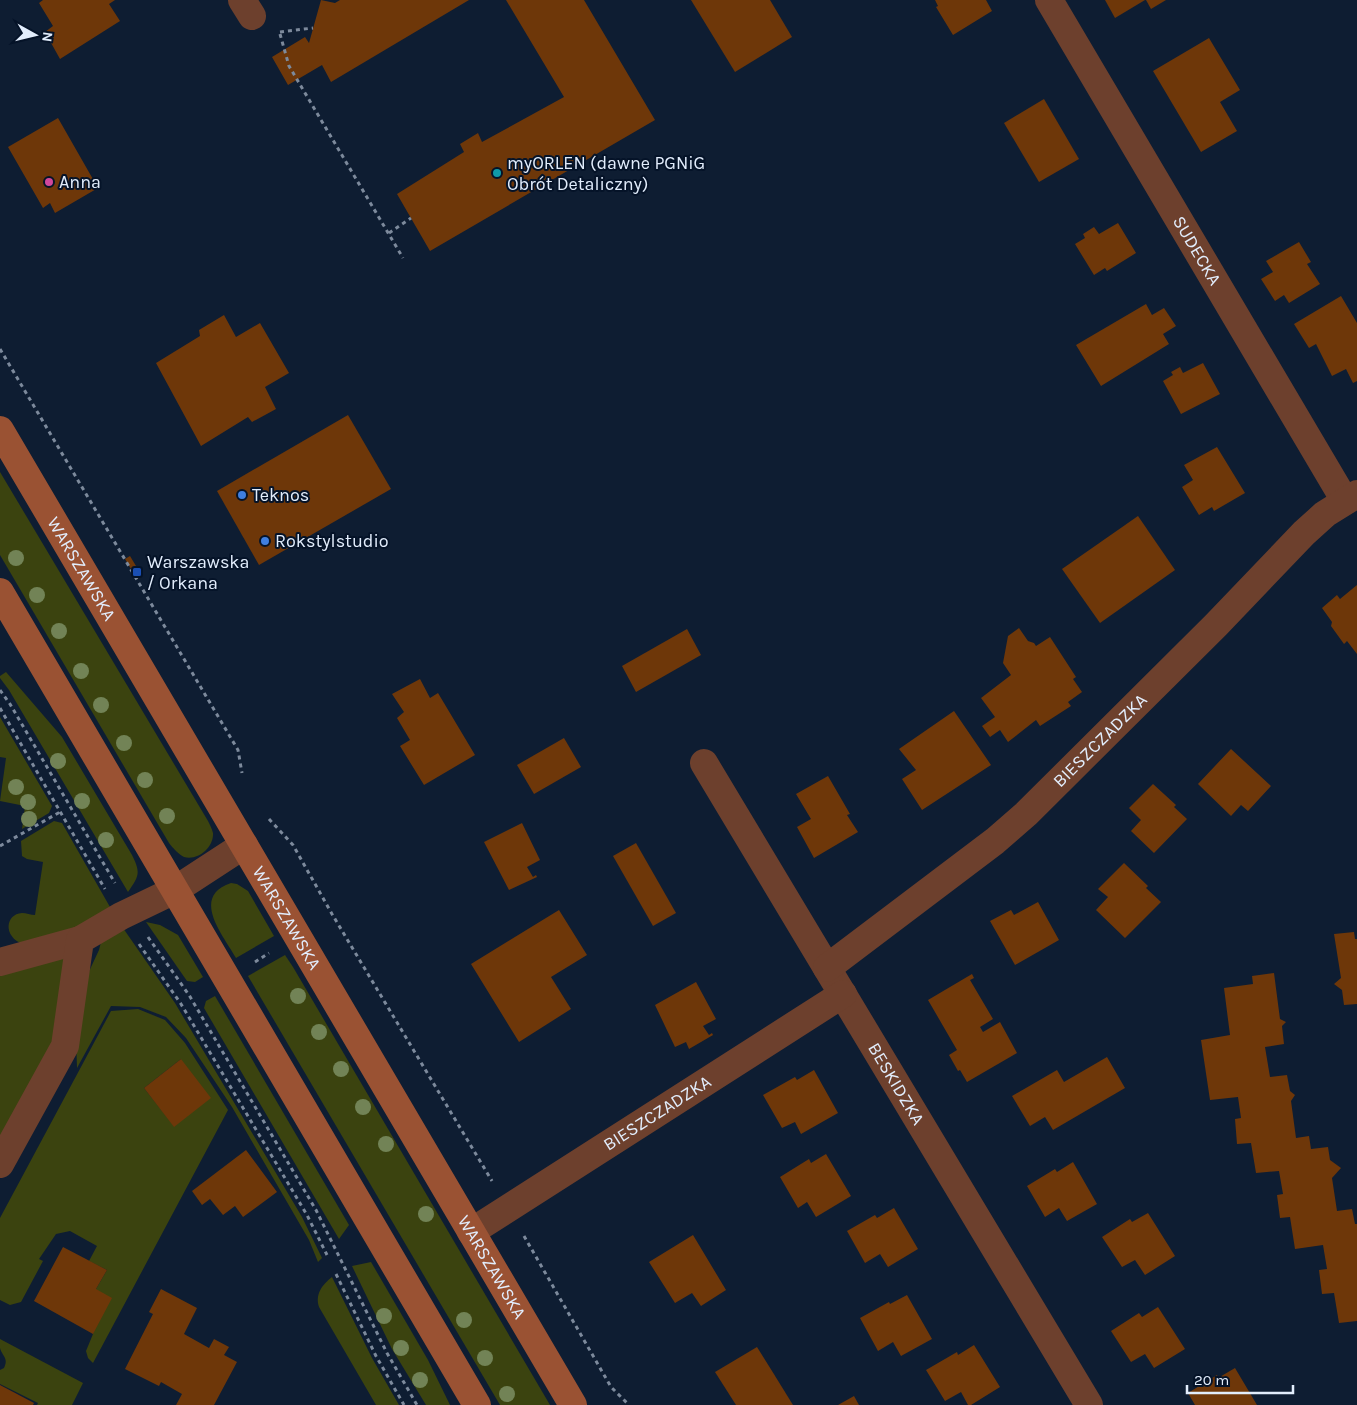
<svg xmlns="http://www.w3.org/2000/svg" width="1357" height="1405" viewBox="0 0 1357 1405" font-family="Karla,sans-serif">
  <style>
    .green { fill: #3b430f; fill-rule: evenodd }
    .building { fill: #6e3709 }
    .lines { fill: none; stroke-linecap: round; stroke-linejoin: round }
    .path { stroke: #7d8a9c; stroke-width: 3; stroke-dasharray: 4 4; stroke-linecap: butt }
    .minor { stroke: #6d402d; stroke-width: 28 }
    .secondary { stroke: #9a5233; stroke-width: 28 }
    .tree { fill: #728356 }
    .culture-dot { fill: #0f9aa8; stroke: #051328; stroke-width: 2 }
    .hotel-dot { fill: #d1479c; stroke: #051328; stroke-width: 2 }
    .shop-dot { fill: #3f7fe0; stroke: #051328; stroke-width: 2 }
    .transit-dot { fill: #1a4fb4; stroke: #051328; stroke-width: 2 }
    .labels { text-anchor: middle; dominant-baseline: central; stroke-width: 4; stroke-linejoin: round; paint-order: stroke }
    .poi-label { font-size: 18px; fill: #e2edfc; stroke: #051328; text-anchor: start }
    .street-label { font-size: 18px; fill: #e2edfc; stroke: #051328 }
  </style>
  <rect width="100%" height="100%" fill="#0e1d32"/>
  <g class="green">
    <path d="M0 472 208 821C210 825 212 829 213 833 214 847 198 861 184 857 178 854 173 848 169 843L0 555Z"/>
    <path d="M6 672 62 737 132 855C141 873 139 876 128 892L9 690 0 678V676Z"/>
    <path d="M0 717 52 806 49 813 22 829 25 806 0 801 6 758 0 757Z"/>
    <path d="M54 821 62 823 110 907 76 928 23 944C3 937 5 914 22 913 26 913 31 915 35 915L43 862 27 859 22 856 21 841Z"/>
    <path d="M231 883 237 884 248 891 274 936 236 958C223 935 190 897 231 883Z"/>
    <path d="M146 922 160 925 178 935 203 977 195 982 187 981Z"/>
    <path d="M123 928 175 1003 302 1217 322 1258 318 1262 309 1240 232 1107 186 1038 166 1017 140 1007 111 1006 77 1068 76 1037 85 980 99 950 101 942Z"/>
    <path d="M67 955 56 1035 0 1141V971Z"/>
    <path d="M285 955 293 967 550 1405H500L248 976Z"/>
    <path d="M215 996 349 1225 339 1239 204 1008 206 1001Z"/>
    <path d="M138 1009 165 1020 185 1043 228 1110 93 1363 88 1358 86 1351 93 1334 96 1289 107 1270 89 1261 97 1246 70 1231 56 1234 39 1259 43 1261 21 1302 10 1305 0 1300V1218L111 1011ZM181 1059 174 1126 144 1088Z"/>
    <path d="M371 1262 428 1360 450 1405H426L392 1349 352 1266Z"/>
    <path d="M332 1277 372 1358 399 1405H376L319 1307C315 1294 322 1285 332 1277Z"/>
    <path d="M0 1339 83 1383 72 1405H37L38 1403 0 1384V1370L4 1368C9 1358 2 1356 0 1348 0 1345 0 1342 0 1339Z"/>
  </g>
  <g class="building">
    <path d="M43 0H115L109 4 120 21 60 59 45 32 53 26 39 3Z"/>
    <path d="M321 0 335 3 340 0H469L331 82 322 65 288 85 272 57 305 37 309 43Z"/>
    <path d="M506 0H584L655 120 430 251 397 194 464 152 460 144 478 133 482 142 564 97Z"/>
    <path d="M691 0H770L792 37 735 72Z"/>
    <path d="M935 0H986L992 11 953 35 936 7 938 6Z"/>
    <path d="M1105 0H1145L1115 18Z"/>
    <path d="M1146 0H1166L1151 9Z"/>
    <path d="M1209 38 1240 90 1220 102 1237 131 1201 152 1153 71Z"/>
    <path d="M1044 99 1079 159 1039 182 1004 123Z"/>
    <path d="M58 118 98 188 55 213 50 203 43 208 8 147Z"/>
    <path d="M1118 223 1136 253 1107 271 1105 268 1094 275 1075 244 1085 238 1083 234 1094 227 1099 234Z"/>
    <path d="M1299 242 1311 262 1307 264 1320 284 1289 303 1284 295 1275 301 1261 279 1273 272 1266 261Z"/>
    <path d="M1341 296 1357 323V381L1353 383 1346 369 1332 376 1316 344 1309 348 1294 324Z"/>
    <path d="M1146 304 1152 315 1164 308 1176 326 1163 334 1169 344 1101 386 1076 345Z"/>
    <path d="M224 315 236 337 260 323 289 373 265 387 276 409 252 422 248 417 201 446 156 363 200 336 199 330Z"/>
    <path d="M1203 363 1220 394 1181 414 1163 381 1173 375 1171 372 1180 367 1183 373Z"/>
    <path d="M348 415 391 489 259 565 217 491Z"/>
    <path d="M1217 447 1245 493 1214 511 1212 507 1199 515 1182 487 1193 480 1184 465Z"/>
    <path d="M1138 516 1175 570 1100 623 1062 569Z"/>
    <path d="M130 556 142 576 137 579 125 559Z"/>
    <path d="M1357 585V654L1347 641 1344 644 1331 626 1332 622 1322 608 1337 595 1340 599Z"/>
    <path d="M1019 628 1028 641 1034 643 1036 646 1050 637 1076 677 1073 679 1082 692 1068 702 1071 706 1040 726 1036 720 1008 742 1000 730 990 737 982 726 995 717 981 698 1011 675 1003 663 1008 636Z"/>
    <path d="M687 629 701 655 636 692 622 666Z"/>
    <path d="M420 679 430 698 438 693 475 755 424 785 400 746 410 740 397 718 404 712 392 694Z"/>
    <path d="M954 711 991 765 922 810 902 779 916 770 899 749Z"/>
    <path d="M564 738 581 767 534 794 517 765Z"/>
    <path d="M1231 749 1271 786 1248 811 1241 805 1231 816 1198 784Z"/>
    <path d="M828 776 850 814 847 815 858 832 814 858 797 827 811 819 796 794Z"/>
    <path d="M1153 784 1176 805 1174 807 1187 819 1154 853 1131 831 1141 820 1129 808Z"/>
    <path d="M522 823 540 860 527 867 533 877 536 875 537 877 509 890 484 842Z"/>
    <path d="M636 843 676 913 653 926 613 856Z"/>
    <path d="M1124 863 1148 886 1146 888 1161 902 1125 938 1096 910 1108 897 1098 889Z"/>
    <path d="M1038 902 1059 940 1015 965 990 921 1011 910 1014 915Z"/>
    <path d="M559 910 587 955 551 977 571 1009 519 1042 471 964Z"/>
    <path d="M1354 932 1355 939H1357V1004L1344 1005 1342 990 1334 984 1341 978 1334 934Z"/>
    <path d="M1274 973 1280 1019 1286 1022 1282 1026 1284 1044 1265 1047 1270 1077 1287 1075 1290 1091 1295 1095 1291 1101 1296 1138 1309 1136 1311 1149 1328 1147 1330 1160 1341 1168 1332 1178 1337 1211 1352 1209 1355 1224H1357V1321L1339 1323 1334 1293 1322 1294 1319 1270 1327 1269 1323 1245 1295 1249 1290 1217 1280 1218 1277 1195 1283 1194 1279 1171 1256 1173 1251 1143 1237 1144 1235 1119 1241 1118 1238 1097 1210 1100 1201 1040 1230 1035 1224 988 1253 984 1252 976Z"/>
    <path d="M972 974 974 978 970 980 993 1019 980 1027 983 1032 1000 1022 1017 1053 967 1082 960 1070 958 1071 949 1055 957 1050 928 1000Z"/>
    <path d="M696 982 716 1019 703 1026 709 1035 712 1033 713 1035 689 1049 686 1042 675 1047 655 1005Z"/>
    <path d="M1107 1057 1125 1088 1053 1130 1045 1117 1030 1126 1012 1096 1057 1070 1064 1082Z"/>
    <path d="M181 1059 211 1098 174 1127 144 1088Z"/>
    <path d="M814 1070 838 1113 801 1134 795 1122 782 1128 763 1095 795 1077 797 1080Z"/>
    <path d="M246 1150 277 1192 243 1217 235 1206 223 1215 210 1199 202 1205 192 1191Z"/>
    <path d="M826 1154 851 1196 816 1217 807 1202 798 1208 780 1177 809 1159 811 1163Z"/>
    <path d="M1073 1162 1097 1204 1067 1221 1059 1208 1045 1217 1027 1186 1055 1169 1057 1172Z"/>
    <path d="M894 1208 918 1249 888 1267 880 1254 865 1263 847 1231 875 1215 877 1218Z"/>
    <path d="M1148 1213 1175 1256 1145 1275 1135 1260 1122 1267 1102 1237 1130 1219 1132 1222Z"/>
    <path d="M693 1235 726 1290 701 1306 692 1293 675 1303 649 1262Z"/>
    <path d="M63 1247 107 1270 96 1289 112 1298 93 1334 34 1301Z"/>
    <path d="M161 1289 197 1308 184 1334 209 1348 214 1339 229 1347 224 1355 237 1362 214 1405H176L182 1394 161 1382 159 1386 125 1369 153 1314 149 1312Z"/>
    <path d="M907 1295 932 1339 901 1356 893 1342 878 1351 860 1318 889 1302 890 1304Z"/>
    <path d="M1158 1307 1185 1349 1154 1368 1145 1354 1131 1362 1111 1331 1139 1313 1142 1317Z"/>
    <path d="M974 1345 1000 1387 971 1405H968L961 1392 945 1401 926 1370 957 1352 958 1355Z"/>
    <path d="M757 1347 772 1371 793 1405H736L715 1372Z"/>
    <path d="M1235 1368 1257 1405H1195L1188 1393 1217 1375 1218 1378Z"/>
    <path d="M0 1385 34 1403 33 1405H0Z"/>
    <path d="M854 1396 859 1405H838Z"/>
  </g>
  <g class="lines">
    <g class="path">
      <path d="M280 32 313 28"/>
      <path d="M280 34 289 66 403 258"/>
      <path d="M389 233 411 218"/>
      <path d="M0 349 238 750 242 773"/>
      <path d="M0 690 10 704 115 883"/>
      <path d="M0 708 105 889"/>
      <path d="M269 819 293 845 332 914 492 1181"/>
      <path d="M0 846 60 812"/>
      <path d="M148 937 189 995 316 1210 387 1353 417 1405"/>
      <path d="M139 944 181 1004 307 1215 327 1255"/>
      <path d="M255 962 269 953"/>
      <path d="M524 1236 611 1387 629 1405"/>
      <path d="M336 1274 376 1356 404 1405"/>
    </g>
    <g class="minor">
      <path d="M242 0 252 16"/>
      <path id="s1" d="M1049 0 1345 501"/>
      <path id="s2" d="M704 763 1089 1405"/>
      <path d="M0 962 80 940"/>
      <path id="s3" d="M827 968 995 841 1026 814 1216 625 1304 533 1325 514 1357 494"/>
      <path d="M0 1164 65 1046 80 940 121 916 175 890 244 845"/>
      <path id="s4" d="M471 1232 843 994"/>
    </g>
    <g class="secondary">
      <path id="s5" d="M0 430 573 1405"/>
      <path d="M0 592 477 1405"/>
    </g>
  </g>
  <g class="tree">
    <circle cx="16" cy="558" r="8"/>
    <circle cx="37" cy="595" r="8"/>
    <circle cx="59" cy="631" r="8"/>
    <circle cx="81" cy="671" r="8"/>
    <circle cx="101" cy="705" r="8"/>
    <circle cx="124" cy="743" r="8"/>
    <circle cx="58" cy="761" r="8"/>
    <circle cx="145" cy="780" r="8"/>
    <circle cx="16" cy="787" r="8"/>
    <circle cx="82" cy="801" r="8"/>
    <circle cx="28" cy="802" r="8"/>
    <circle cx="167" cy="816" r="8"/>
    <circle cx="29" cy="819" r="8"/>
    <circle cx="106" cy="840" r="8"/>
    <circle cx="298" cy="996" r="8"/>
    <circle cx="319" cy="1032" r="8"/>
    <circle cx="341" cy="1069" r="8"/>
    <circle cx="363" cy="1107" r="8"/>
    <circle cx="386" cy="1144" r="8"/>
    <circle cx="426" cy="1214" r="8"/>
    <circle cx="384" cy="1316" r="8"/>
    <circle cx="464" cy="1320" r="8"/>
    <circle cx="401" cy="1348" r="8"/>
    <circle cx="485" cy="1358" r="8"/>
    <circle cx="420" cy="1380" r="8"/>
    <circle cx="507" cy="1394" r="8"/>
  </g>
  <circle class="culture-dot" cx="497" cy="173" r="5"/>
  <circle class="hotel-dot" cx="49" cy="182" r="5"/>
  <g class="shop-dot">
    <circle cx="242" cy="495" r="5"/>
    <circle cx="265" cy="541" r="5"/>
  </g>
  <rect class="transit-dot" x="132" y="567" width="10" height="10" rx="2.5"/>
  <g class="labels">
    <g class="poi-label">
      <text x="507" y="163">myORLEN (dawne PGNiG<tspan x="507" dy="21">Obrót Detaliczny)</tspan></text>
      <text x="59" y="182">Anna</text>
      <text x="252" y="495">Teknos</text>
      <text x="275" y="541">Rokstylstudio</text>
      <text x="147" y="562">Warszawska<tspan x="147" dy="21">/ Orkana</tspan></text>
    </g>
    <g class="street-label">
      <text stroke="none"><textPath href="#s1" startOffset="291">SUDECKA</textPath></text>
      <text stroke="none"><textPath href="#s5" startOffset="161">WARSZAWSKA</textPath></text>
      <text stroke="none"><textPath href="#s3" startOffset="356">BIESZCZADZKA</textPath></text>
      <text stroke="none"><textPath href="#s5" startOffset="566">WARSZAWSKA</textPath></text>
      <text stroke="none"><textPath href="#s2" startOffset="374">BESKIDZKA</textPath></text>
      <text stroke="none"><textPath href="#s4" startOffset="221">BIESZCZADZKA</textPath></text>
      <text stroke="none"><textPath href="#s5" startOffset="971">WARSZAWSKA</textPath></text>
    </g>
  </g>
  <g transform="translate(35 35) rotate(98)" stroke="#051328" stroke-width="4" paint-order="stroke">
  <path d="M0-4L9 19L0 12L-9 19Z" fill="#e2edfc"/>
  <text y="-8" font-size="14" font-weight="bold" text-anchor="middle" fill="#e2edfc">N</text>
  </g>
  <path d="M1187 1385v8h106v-8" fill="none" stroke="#e2edfc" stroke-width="2.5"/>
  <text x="1194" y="1385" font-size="15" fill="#e2edfc" stroke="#051328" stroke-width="4" paint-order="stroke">20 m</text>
</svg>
